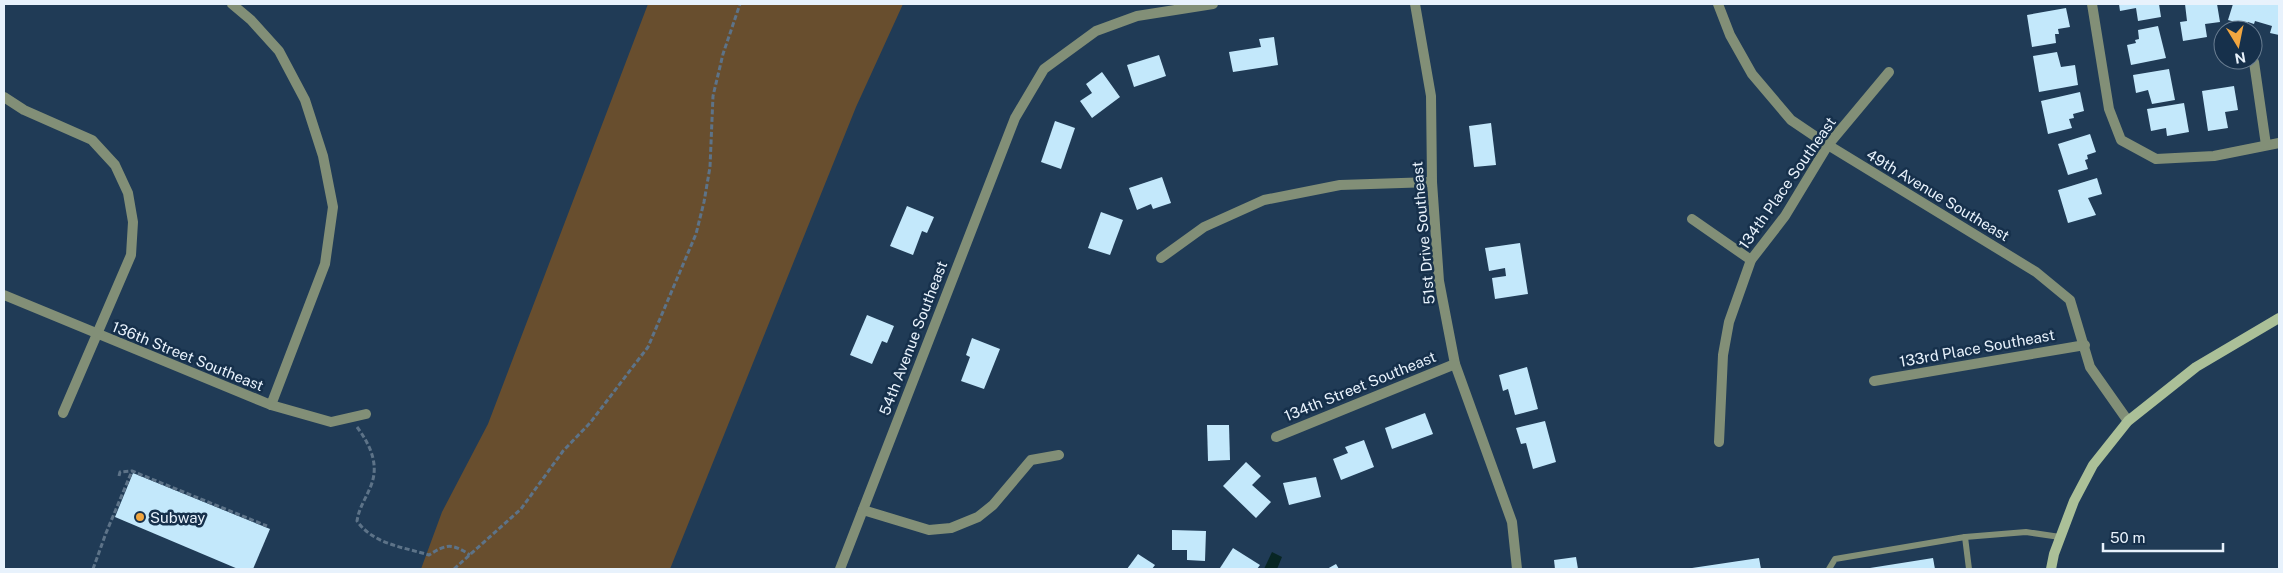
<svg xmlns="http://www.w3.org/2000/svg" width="2283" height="573" viewBox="0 0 2283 573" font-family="'Public Sans',sans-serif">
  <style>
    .green { fill: #684e2e }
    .water { fill: #082624 }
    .building { fill: #c3e8fb }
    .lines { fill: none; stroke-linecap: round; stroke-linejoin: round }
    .path { stroke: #5d7388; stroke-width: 3; stroke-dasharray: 5 2.5; stroke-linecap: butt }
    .service { stroke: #828f77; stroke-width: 6 }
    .minor { stroke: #828f77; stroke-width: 10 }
    .secondary { stroke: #abc098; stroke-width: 10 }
    .poi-dot { fill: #f1a640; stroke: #16304b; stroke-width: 2 }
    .labels { text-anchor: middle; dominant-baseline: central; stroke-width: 5; stroke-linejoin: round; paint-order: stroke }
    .street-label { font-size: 15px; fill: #e8f2fc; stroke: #16304b }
    .poi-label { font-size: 15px; fill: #e8f2fc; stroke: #16304b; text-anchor: start }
  </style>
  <rect width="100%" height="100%" fill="#203b56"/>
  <path class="green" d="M648 4H903L856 107 670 569H421L442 512 488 424Z"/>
  <path class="water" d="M1272 552 1282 557 1277 569H1264Z"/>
  <g class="building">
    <path d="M2119 4H2159L2161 17 2138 21 2136 8 2120 11Z"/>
    <path d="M2185 4H2217L2220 22 2205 24 2207 37 2183 41 2180 22 2187 21Z"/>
    <path d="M2233 4H2279V35L2270 33 2272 26 2255 21 2254 24 2248 22 2246 25 2228 20Z"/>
    <path d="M2066 8 2070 27 2058 29 2059 34H2055L2056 43 2032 47 2027 15Z"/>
    <path d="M2158 26 2166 58 2131 65 2127 45 2136 43 2135 40 2139 39 2138 30Z"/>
    <path d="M1274 37 1278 65 1233 72 1229 52 1261 47 1259 39Z"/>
    <path d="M2057 52 2061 67 2075 65 2078 85 2039 92 2033 56Z"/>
    <path d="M1159 55 1166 76 1134 87 1127 65Z"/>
    <path d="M2169 69 2175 100 2152 104 2148 90 2136 93 2133 75Z"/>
    <path d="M1102 72 1120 97 1092 118 1080 101 1092 93 1086 84Z"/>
    <path d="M2234 86 2238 110 2225 112 2228 128 2208 131 2202 91Z"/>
    <path d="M2080 92 2084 111 2073 114 2074 118 2069 119 2072 128 2048 134 2041 101Z"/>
    <path d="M2184 103 2189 132 2167 136 2166 128 2151 131 2147 109Z"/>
    <path d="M1055 121 1075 128 1061 169 1041 162Z"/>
    <path d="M1491 123 1496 165 1474 167 1469 126Z"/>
    <path d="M2090 134 2096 152 2087 155 2088 159 2085 160 2088 169 2068 175 2058 144Z"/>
    <path d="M1162 177 1171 203 1153 209 1151 204 1137 210 1129 188Z"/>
    <path d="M2097 178 2102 194 2088 198 2096 215 2068 223 2058 190Z"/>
    <path d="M907 206 934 217 927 233 922 231 913 255 890 246Z"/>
    <path d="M1101 212 1123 220 1110 255 1088 248Z"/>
    <path d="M1520 243 1528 294 1495 299 1492 278 1506 276 1505 268 1489 271 1485 248Z"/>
    <path d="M867 315 894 326 887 343 882 341 872 364 850 355Z"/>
    <path d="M972 338 1000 349 984 389 961 381 970 357 966 355Z"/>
    <path d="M1527 367 1538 409 1515 415 1508 389 1503 391 1499 375Z"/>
    <path d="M1425 413 1433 434 1392 449 1385 428Z"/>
    <path d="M1545 421 1556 462 1533 469 1526 443 1521 444 1516 428Z"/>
    <path d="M1207 425H1229L1230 460 1208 461Z"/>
    <path d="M1364 440 1374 467 1341 480 1333 459 1348 453 1345 447Z"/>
    <path d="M1246 462 1261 476 1252 485 1271 502 1256 518 1223 486Z"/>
    <path d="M133 473 270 529 253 569H238L115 517Z"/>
    <path d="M1316 477 1321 497 1289 505 1283 483Z"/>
    <path d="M1172 530 1206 531 1205 561 1187 560V550H1172Z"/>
    <path d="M1233 548 1260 565 1257 569 1220 568Z"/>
    <path d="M1138 554 1155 565 1152 569H1127Z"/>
    <path d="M1576 557 1578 569H1555L1554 560Z"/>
    <path d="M1759 558 1761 569H1692V568Z"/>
    <path d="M1933 558 1935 569H1870V568Z"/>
    <path d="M1336 564 1339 569H1327Z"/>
  </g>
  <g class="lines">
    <g class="path">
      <path d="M357 427C371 446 380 466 370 488 365 500 359 508 357 521 373 544 403 547 429 555 446 544 452 543 470 555"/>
      <path d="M119 476 120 472 132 471 267 526"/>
      <path d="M4 569H5"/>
      <path d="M93 569 106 533 132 471"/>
      <path d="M454 569 521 509 563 451 590 423 648 347 696 234 704 202 710 167 713 96 723 54 740 4"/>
    </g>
    <g class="service">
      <path d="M1965 537 1969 569"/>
      <path d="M1829 569 1835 559 1965 537 2026 532 2060 537"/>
    </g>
    <g class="minor">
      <path d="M232 4 251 20 279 51 305 100 323 156 333 207 325 264 271 405"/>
      <path d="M1415 4 1431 96 1432 182 1439 281 1455 364 1512 522 1517 569"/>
      <path d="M1718 4 1730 35 1752 74 1791 120 1828 145 2036 272 2070 300 2090 367 2128 421"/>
      <path d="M2092 4 2109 109 2121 140 2156 159 2214 156 2279 143"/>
      <path d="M2254 62 2266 145"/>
      <path d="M4 97 24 110 92 140 115 165 128 193 133 222 131 255 63 413"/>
      <path d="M1692 219 1751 260"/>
      <path d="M1161 258 1204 227 1264 200 1340 185 1432 182"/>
      <path d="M4 295 271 405 331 422 366 414"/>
      <path d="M1874 381 2085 345"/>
      <path d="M1276 437 1455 364"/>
      <path d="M1719 442 1723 355 1729 322 1751 260 1785 216 1828 145 1889 72"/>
      <path d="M863 510 929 530 951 528 978 517 993 505 1031 460 1059 455"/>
      <path d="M840 569 1015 118 1044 69 1096 31 1137 16 1213 4"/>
    </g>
    <path class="secondary" d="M2051 569 2054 554 2074 501 2093 465 2128 421 2196 367 2279 318"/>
  </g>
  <circle class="poi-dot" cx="140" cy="517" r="5"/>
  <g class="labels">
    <g class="street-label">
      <text transform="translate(1787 183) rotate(-55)">134th Place Southeast</text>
      <text transform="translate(1938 195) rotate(31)">49th Avenue Southeast</text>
      <text transform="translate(1423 233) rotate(-95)">51st Drive Southeast</text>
      <text transform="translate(913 338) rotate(-69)">54th Avenue Southeast</text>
      <text transform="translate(1977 348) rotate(-10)">133rd Place Southeast</text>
      <text transform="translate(188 356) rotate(22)">136th Street Southeast</text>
      <text transform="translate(1360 386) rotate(-22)">134th Street Southeast</text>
    </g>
    <g class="poi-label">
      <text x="150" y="517">Subway</text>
    </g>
  </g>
  <rect width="2283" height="573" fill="none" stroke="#e8f2fc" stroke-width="10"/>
  <g transform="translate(2238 45) rotate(170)"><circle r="24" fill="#16304b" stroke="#6a7e92"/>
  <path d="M0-4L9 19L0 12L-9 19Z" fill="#f1a640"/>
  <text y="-8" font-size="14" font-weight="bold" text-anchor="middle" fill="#e8f2fc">N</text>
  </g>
  <path d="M2103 543v8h120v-8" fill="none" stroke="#e8f2fc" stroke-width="2.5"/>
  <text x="2110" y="543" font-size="15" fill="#e8f2fc" stroke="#16304b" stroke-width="4" paint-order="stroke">50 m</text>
</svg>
